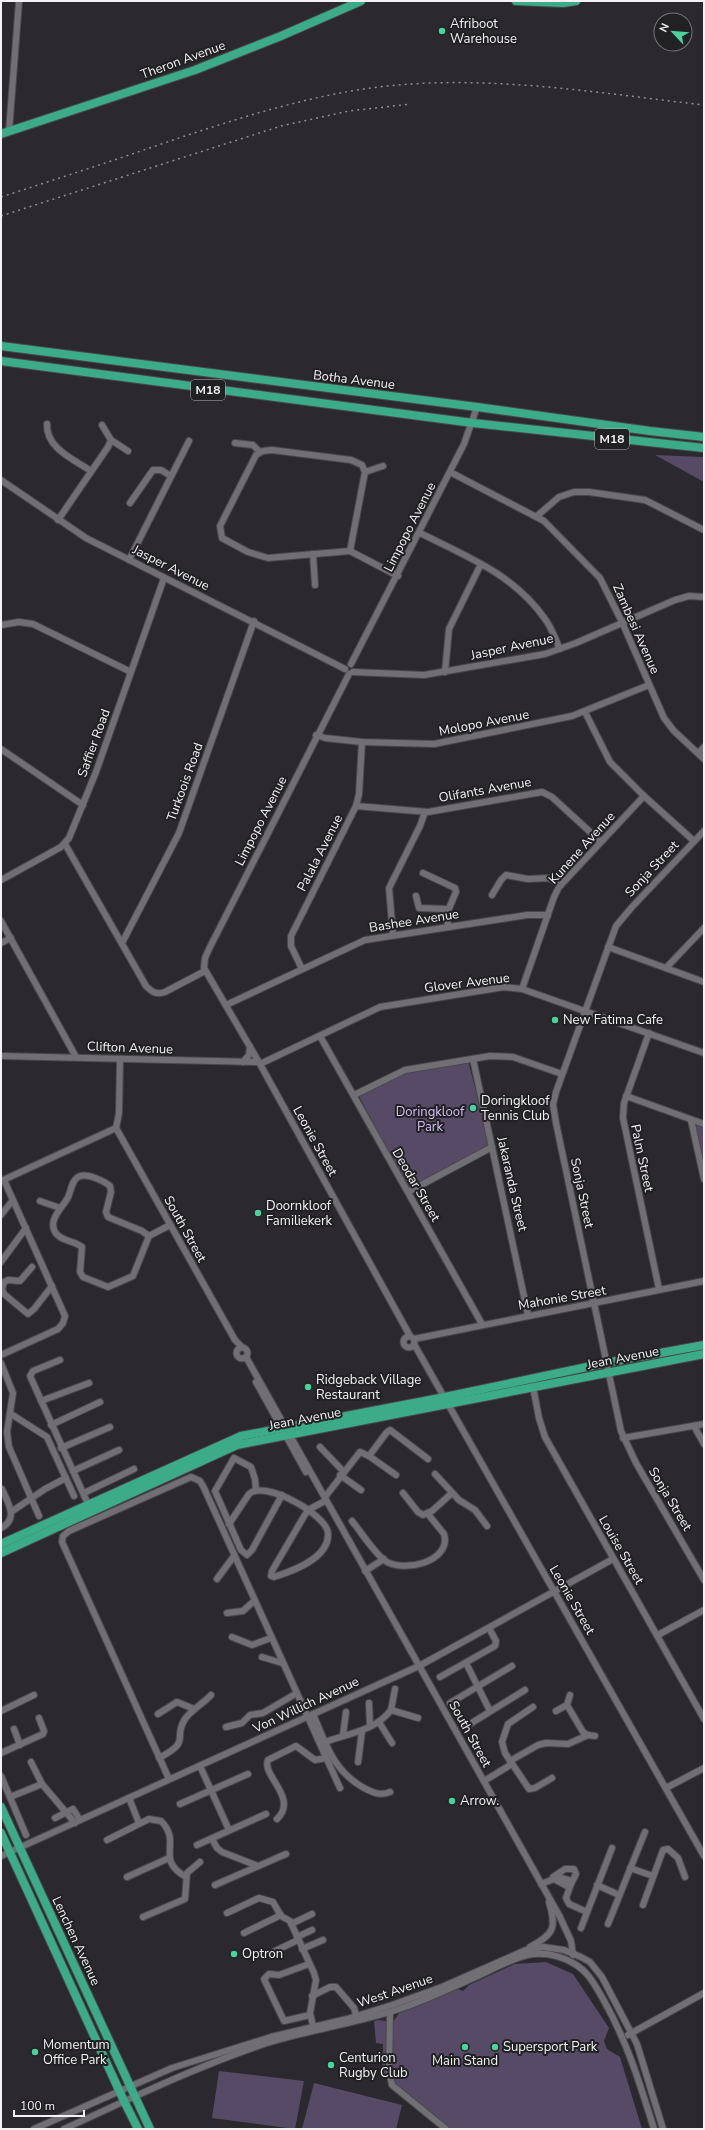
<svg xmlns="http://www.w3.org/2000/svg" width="705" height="2130" viewBox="0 0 705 2130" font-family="'Nunito Sans',sans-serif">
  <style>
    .green { fill: #564a67 }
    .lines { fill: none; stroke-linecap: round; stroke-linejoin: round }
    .minor-casing { stroke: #49484b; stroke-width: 8 }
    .major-casing { stroke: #49484b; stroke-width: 10 }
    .minor { stroke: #716f73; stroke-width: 6 }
    .major { stroke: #3cac88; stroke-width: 8 }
    .rail { stroke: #8f8e91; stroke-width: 1.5; stroke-dasharray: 2 4; stroke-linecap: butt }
    .poi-dot { fill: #49d49d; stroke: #212023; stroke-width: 1.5 }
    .labels { text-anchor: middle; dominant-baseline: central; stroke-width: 4; stroke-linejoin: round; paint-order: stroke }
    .shield { fill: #212023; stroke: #b4b3b5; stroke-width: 1 }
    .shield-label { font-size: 12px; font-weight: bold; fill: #f3f2f4 }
    .poi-label { font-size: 13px; fill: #f3f2f4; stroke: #212023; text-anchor: start }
    .street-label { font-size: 13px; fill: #f3f2f4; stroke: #212023 }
    .park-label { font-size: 13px; fill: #d5bef8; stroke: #212023 }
  </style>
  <rect width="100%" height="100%" fill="#2b292d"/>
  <g class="green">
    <path d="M655 455 704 457V482Z"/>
    <path d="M468 1061 490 1145 408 1190 358 1094 406 1071Z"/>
    <path d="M693 1122 704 1125V1182Z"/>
    <path d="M546 1962 573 1974 609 2028 604 2041 607 2049 620 2057 642 2129H442L389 2086 387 2077 382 2076 383 2044 376 2043 374 2021 378 2020 393 2022 399 2013 458 1989 463 1991 469 1985 515 1964Z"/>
    <path d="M219 2071 304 2081 295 2129 212 2118Z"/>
    <path d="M314 2083 402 2105 396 2129H302Z"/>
  </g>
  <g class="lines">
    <defs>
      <g id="minor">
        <path d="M9 131 19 1"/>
        <path d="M47 424C46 448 73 459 91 471"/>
        <path d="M111 440 128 451"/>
        <path d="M235 443 253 445 260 452"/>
        <path d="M365 472 383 466"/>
        <path d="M450 472 544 521 600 578 622 622 664 718 674 731 704 759"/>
        <path d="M1 480 86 538 345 669"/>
        <path d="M130 503 153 470H161L171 476"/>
        <path d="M537 516 559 497 574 492H589L645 500 704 530"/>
        <path d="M58 520 108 447 111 440 102 425"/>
        <path d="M420 533C466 556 515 575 545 619 552 628 555 639 560 649"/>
        <path d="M350 551 365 472 362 465 351 460 272 450 263 451 256 455 220 526 222 538 248 552 268 558 350 551 398 576"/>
        <path d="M313 554 315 585"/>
        <path d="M129 560 189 441"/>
        <path d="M1 625 19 622 33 624 131 672"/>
        <path d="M351 664 464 444 477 407"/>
        <path d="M353 672 424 675 545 654 576 643 675 600 689 596 704 597"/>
        <path d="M445 672 449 629 481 564"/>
        <path d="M349 674 209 949 205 958 204 968 260 1064 410 1336"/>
        <path d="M585 712 610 762 644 796 694 841"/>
        <path d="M316 735 325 738 362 742 434 744 572 716 649 685"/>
        <path d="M1 749 83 805"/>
        <path d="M698 753 704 747"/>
        <path d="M356 806 428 812 542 792 552 797 601 842"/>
        <path d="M704 831 632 907 616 926 556 1092 553 1104 556 1123 621 1431 636 1463 704 1580"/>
        <path d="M65 844 146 986C152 992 156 995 165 992L205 971"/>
        <path d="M423 873 455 888 456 892 447 913 448 927"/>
        <path d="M1 880 61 847 69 838 96 772 164 578"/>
        <path d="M492 895 501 880 506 875 528 879 549 878 561 885"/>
        <path d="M416 896 419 908 447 909"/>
        <path d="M1 921 76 1057"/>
        <path d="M393 935 389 888 420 826 425 812"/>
        <path d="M1 943 11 938"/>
        <path d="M122 943 179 833 254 621"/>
        <path d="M608 947 704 982"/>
        <path d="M666 968 704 928"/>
        <path d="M302 969 291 946V936L356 806 359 794 362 742"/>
        <path d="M522 989 554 897 559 887 644 796"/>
        <path d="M226 1005 365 940 527 915H548"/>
        <path d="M649 1033 624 1103 623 1118 659 1289"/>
        <path d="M320 1036 482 1324"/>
        <path d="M1 1056 258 1062"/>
        <path d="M473 1059 528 1315"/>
        <path d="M243 1062 249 1055 250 1047"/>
        <path d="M260 1064 380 1007 504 987 522 989 704 1053"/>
        <path d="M354 1095 405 1070 490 1056 513 1057 562 1074"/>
        <path d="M626 1096 704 1124"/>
        <path d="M691 1120 704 1179"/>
        <path d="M116 1128 235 1340 242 1347"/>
        <path d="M1 1181 116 1128 119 1113 120 1060"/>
        <path d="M408 1192 492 1147"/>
        <path d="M40 1201 60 1208"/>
        <path d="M1 1215 13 1200"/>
        <path d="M149 1236 142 1231 108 1217 106 1212 111 1192 110 1186C104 1181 86 1172 78 1177 71 1181 71 1193 67 1199 62 1208 48 1220 55 1232 60 1241 75 1241 82 1247L80 1272 83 1277 108 1287 133 1276 149 1236 170 1225"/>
        <path d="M1 1262 26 1228"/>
        <path d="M32 1267 20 1281 8 1280 4 1282 2 1289 4 1294 28 1314 34 1309 52 1286"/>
        <circle cx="409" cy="1342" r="5.5"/>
        <path d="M414 1339 704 1281"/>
        <path d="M414 1344 704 1856"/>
        <circle cx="242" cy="1353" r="5.5"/>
        <path d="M1 1355 58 1329 63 1323 65 1316 4 1180"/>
        <path d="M246 1357 560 1917 571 1941 573 1955"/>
        <path d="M60 1360 33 1371 30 1376 88 1504"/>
        <path d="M1 1363 13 1393 7 1432 9 1447 39 1516"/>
        <path d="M256 1382 306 1472"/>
        <path d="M533 1387 539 1418 545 1437 704 1719"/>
        <path d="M41 1401 89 1383"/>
        <path d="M11 1414 47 1437 74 1496"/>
        <path d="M51 1425 100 1402"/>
        <path d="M694 1426 704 1444"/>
        <path d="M623 1438 704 1424"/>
        <path d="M320 1447 343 1471"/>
        <path d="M61 1448 110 1427"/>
        <path d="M369 1456 387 1432 390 1430 428 1459"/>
        <path d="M73 1471 119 1450"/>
        <path d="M435 1474 459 1500 475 1510 487 1526"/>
        <path d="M340 1475 361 1490"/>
        <path d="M256 1490 255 1479 251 1467 234 1458 215 1491 241 1550 247 1555 252 1550 282 1495"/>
        <path d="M84 1493 134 1469"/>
        <path d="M403 1493 418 1512 423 1515 432 1511 452 1493"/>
        <path d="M325 1497 360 1452 369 1456 396 1475"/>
        <path d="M11 1512 45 1489 66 1478"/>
        <path d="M352 1521C361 1532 373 1551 384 1560 402 1574 452 1562 444 1534L428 1514"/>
        <path d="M229 1524 249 1494C264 1479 327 1515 328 1533 330 1558 293 1571 274 1577L271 1576 272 1571 303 1518 308 1510 323 1502"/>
        <path d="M1 1528C19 1519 8 1503 2 1489"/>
        <path d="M365 1571 384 1559"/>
        <path d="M217 1579 234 1556"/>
        <path d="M227 1613 243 1611 254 1601"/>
        <path d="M658 1635 704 1610"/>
        <path d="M232 1637 252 1645 271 1638"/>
        <path d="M262 1657 282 1663"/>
        <path d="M466 1663 490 1711"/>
        <path d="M440 1677 495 1646 496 1641 489 1628"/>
        <path d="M570 1695 567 1705 583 1732 587 1735 595 1736"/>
        <path d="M369 1703 370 1726"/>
        <path d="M450 1703 512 1666"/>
        <path d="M533 1707 508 1724 502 1742 505 1753 529 1789 535 1788 552 1778"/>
        <path d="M391 1710 395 1689"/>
        <path d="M1 1711 34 1695"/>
        <path d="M556 1711 567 1705"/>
        <path d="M158 1714 177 1702 194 1709"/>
        <path d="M313 1714C326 1744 333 1771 364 1788 374 1793 380 1796 390 1792"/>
        <path d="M379 1722 392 1743"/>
        <path d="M470 1724 525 1690"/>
        <path d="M226 1727 242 1723 250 1715 263 1713 297 1693"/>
        <path d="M14 1729 20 1745"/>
        <path d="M343 1735 346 1712"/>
        <path d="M325 1742C349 1733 375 1731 391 1710L418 1718"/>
        <path d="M1 1753 43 1734 44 1731 39 1718"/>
        <path d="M159 1758C193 1740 172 1739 185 1719 192 1709 203 1704 211 1695"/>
        <path d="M510 1761 538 1745 546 1743 568 1744 588 1735"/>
        <path d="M31 1762 42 1784 75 1823"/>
        <path d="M358 1762 362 1731"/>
        <path d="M200 1766 229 1830"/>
        <path d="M1 1776 26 1835"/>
        <path d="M169 1779 62 1542 63 1536 69 1531 191 1477 200 1481 204 1488 340 1788"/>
        <path d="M484 1781 512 1764"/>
        <path d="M666 1788 704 1768"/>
        <path d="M10 1797 42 1784"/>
        <path d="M129 1798 139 1823"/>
        <path d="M180 1804 248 1774"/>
        <path d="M55 1818 73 1809 80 1820"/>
        <path d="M277 1819C299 1798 261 1775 268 1760L296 1746 315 1760 326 1758"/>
        <path d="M212 1839 217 1848 222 1852 258 1866"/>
        <path d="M107 1840 149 1819 161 1821C183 1843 154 1859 186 1877"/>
        <path d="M197 1845 266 1814"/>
        <path d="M1 1856 419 1666 613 1559"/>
        <path d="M630 1868 653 1876"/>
        <path d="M127 1877 169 1858"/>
        <path d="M553 1877 565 1869H574L576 1874 571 1884"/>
        <path d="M554 1879 569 1887"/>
        <path d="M541 1884 559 1877 569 1880 571 1884 566 1898 569 1904 587 1912"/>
        <path d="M215 1885 286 1854"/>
        <path d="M597 1885 619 1895"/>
        <path d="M643 1905 663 1850 668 1849 678 1858 685 1877"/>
        <path d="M227 1913 259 1898 273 1902 281 1916 290 1921 314 1973 316 1980 310 2013 314 2030"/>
        <path d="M143 1917 185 1899 187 1873 200 1862"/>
        <path d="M291 1924 312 1914"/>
        <path d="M608 1924 645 1832"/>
        <path d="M581 1928 612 1848"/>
        <path d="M244 1933 281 1915"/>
        <path d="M297 1937 312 1930"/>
        <path d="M530 1947C554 1934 557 1928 549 1902"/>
        <path d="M302 1949 323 1940"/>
        <path d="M275 1951 298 1940"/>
        <path d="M309 1964 279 1975 269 1974 264 1979 284 2021 310 2015"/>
        <path d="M312 1996 330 1987H336L354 2008 357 2018"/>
        <path d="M390 2012 389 2071 392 2085 446 2129"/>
        <path d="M628 2035 704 1993"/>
        <path d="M34 2129 172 2068 271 2037 347 2019 392 2005 442 1987 526 1950 543 1947 564 1950 581 1957 590 1962 602 1977 637 2044 663 2129"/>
        <path d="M64 2129C130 2099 197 2066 267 2043 312 2029 360 2023 405 2007 431 1998 455 1986 480 1975 495 1968 511 1959 527 1955 543 1952 559 1955 573 1963 588 1971 595 1985 603 1999 627 2041 640 2084 654 2129"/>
      </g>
      <g id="major">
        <path d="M516 1 563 3 576 1"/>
        <path d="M1 134 195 70 281 36 361 1"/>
        <path d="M1 346 477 407 650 431 704 437"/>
        <path d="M1 361 473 423 704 448"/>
        <path d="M1 1544 241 1436 440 1398 606 1363 704 1345"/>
        <path d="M1 1553 237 1445 704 1354"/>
        <path d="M1 1807 150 2129"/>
        <path d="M1 1833 124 2101 138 2129"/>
      </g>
    </defs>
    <use href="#minor" class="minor-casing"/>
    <use href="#major" class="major-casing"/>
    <use href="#minor" class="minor"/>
    <use href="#major" class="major"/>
    <g class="rail">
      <path d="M1 197C60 178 118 159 176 139 245 116 314 94 387 86 493 75 599 93 704 105"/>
      <path d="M1 216 281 126 349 111 411 104"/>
    </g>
  </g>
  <g class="poi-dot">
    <circle cx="442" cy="31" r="4"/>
    <circle cx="555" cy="1020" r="4"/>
    <circle cx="473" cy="1108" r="4"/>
    <circle cx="258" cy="1213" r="4"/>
    <circle cx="308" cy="1387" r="4"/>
    <circle cx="452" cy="1801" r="4"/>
    <circle cx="234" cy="1954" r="4"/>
    <circle cx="465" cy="2047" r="4"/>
    <circle cx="495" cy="2047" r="4"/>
    <circle cx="35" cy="2052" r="4"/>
    <circle cx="331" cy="2065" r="4"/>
  </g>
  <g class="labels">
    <g class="shield">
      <rect x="191" y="380" width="34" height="20" rx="3"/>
      <rect x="595" y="429" width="34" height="20" rx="3"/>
    </g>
    <g class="shield-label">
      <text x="208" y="390">M18</text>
      <text x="612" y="439">M18</text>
    </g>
    <g class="poi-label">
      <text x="450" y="24">Afriboot<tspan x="450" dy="15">Warehouse</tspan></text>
      <text x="563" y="1020">New Fatima Cafe</text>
      <text x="481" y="1101">Doringkloof<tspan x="481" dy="15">Tennis Club</tspan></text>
      <text x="266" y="1206">Doornkloof<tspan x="266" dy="15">Familiekerk</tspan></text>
      <text x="316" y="1380">Ridgeback Village<tspan x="316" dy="15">Restaurant</tspan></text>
      <text x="460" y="1801">Arrow.</text>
      <text x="242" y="1954">Optron</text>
      <text x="43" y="2045">Momentum<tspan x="43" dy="15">Office Park</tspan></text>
      <text x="503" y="2047">Supersport Park</text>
      <text x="339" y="2058">Centurion<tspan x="339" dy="15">Rugby Club</tspan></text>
      <text x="465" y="2061" text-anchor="middle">Main Stand</text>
    </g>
    <g class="street-label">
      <text transform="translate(183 60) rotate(-20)">Theron Avenue</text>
      <text transform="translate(354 380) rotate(7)">Botha Avenue</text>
      <text transform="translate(410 527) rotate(-63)">Limpopo Avenue</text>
      <text transform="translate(171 568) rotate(27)">Jasper Avenue</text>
      <text transform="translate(636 629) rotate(66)">Zambesi Avenue</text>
      <text transform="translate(512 647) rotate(-12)">Jasper Avenue</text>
      <text transform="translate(484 723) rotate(-11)">Molopo Avenue</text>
      <text transform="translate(94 743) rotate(-70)">Saffier Road</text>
      <text transform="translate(185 782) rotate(-70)">Turkoois Road</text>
      <text transform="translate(485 790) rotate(-10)">Olifants Avenue</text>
      <text transform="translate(261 821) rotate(-63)">Limpopo Avenue</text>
      <text transform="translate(582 848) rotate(-48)">Kunene Avenue</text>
      <text transform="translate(320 853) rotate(-63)">Palala Avenue</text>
      <text transform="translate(652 869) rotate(-47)">Sonja Street</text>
      <text transform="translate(414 921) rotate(-9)">Bashee Avenue</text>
      <text transform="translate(467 983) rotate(-7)">Glover Avenue</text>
      <text transform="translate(130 1048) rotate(2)">Clifton Avenue</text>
      <text transform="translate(315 1141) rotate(61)">Leonie Street</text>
      <text transform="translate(642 1158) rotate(78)">Palm Street</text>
      <text transform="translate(512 1184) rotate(77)">Jakaranda Street</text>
      <text transform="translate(416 1185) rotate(60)">Deodar Street</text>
      <text transform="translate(582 1193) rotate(78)">Sonja Street</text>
      <text transform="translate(185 1229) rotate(61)">South Street</text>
      <text transform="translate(562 1298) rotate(-10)">Mahonie Street</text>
      <text transform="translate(623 1358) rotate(-11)">Jean Avenue</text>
      <text transform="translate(305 1419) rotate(-11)">Jean Avenue</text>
      <text transform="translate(670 1499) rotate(59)">Sonja Street</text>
      <text transform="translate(621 1550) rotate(60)">Louise Street</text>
      <text transform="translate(572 1600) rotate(60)">Leonie Street</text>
      <text transform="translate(306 1705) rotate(-25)">Von Willich Avenue</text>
      <text transform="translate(470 1734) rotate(61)">South Street</text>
      <text transform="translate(76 1941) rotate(65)">Lenchen Avenue</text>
      <text transform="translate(395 1991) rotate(-19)">West Avenue</text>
    </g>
    <g class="park-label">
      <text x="430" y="1112">Doringkloof<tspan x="430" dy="15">Park</tspan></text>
    </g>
  </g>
  <rect width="705" height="2130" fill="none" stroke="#f3f2f4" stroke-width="4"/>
  <g transform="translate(673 32) rotate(296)"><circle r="19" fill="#212023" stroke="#757477"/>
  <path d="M0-3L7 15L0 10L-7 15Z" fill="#49d49d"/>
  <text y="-6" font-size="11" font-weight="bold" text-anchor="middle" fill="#f3f2f4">N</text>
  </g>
  <path d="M14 2110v6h70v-6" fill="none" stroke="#f3f2f4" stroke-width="2"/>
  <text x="20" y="2110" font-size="12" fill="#f3f2f4" stroke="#212023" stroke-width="3" paint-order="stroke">100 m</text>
</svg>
